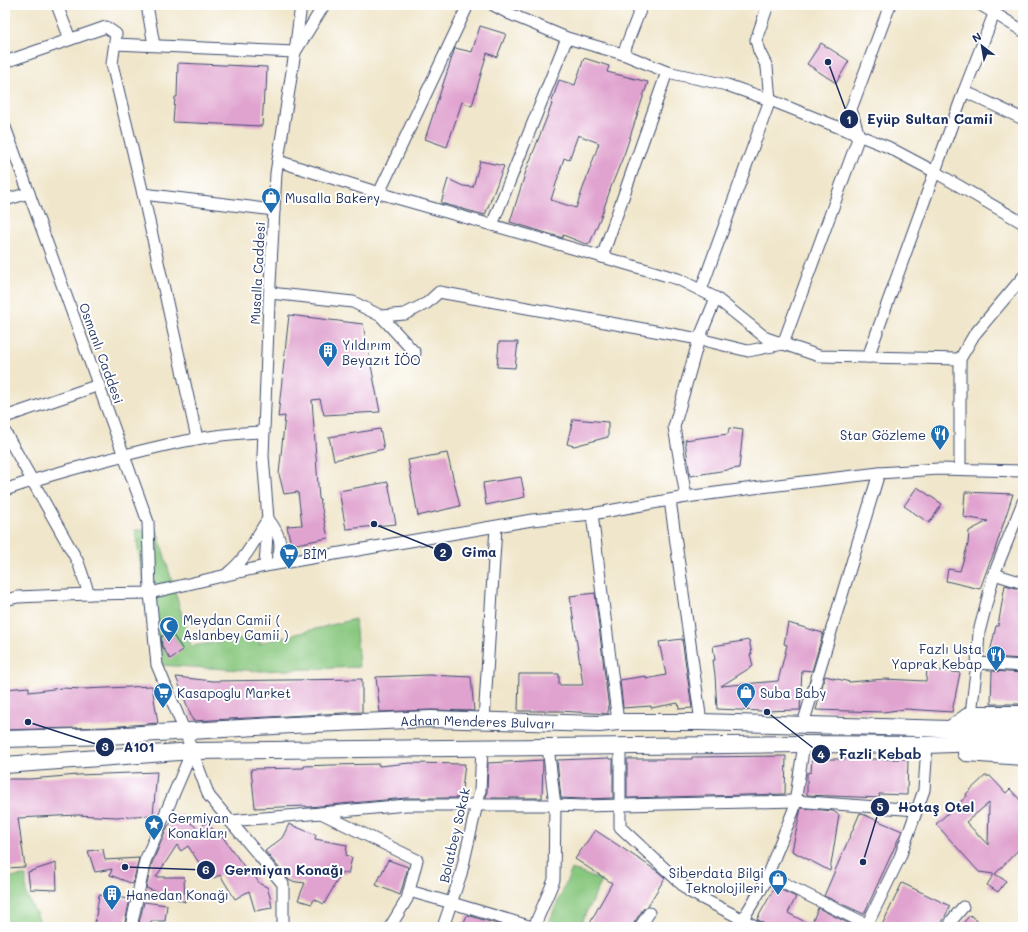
<svg xmlns="http://www.w3.org/2000/svg" width="1028" height="932" viewBox="0 0 1028 932" font-family="Mali,sans-serif">
  <style>
    .green { fill: #88c77e; stroke: #527b6e }
    .building { fill: #e0a2cf; fill-rule: evenodd }
    .lines { fill: none; stroke-linecap: round; stroke-linejoin: round }
    .street-casing { stroke: #3b4a6e; stroke-width: 13 }
    .secondary-casing { stroke: #3b4a6e; stroke-width: 18 }
    .street { stroke: #fff; stroke-width: 11 }
    .secondary { stroke: #fff; stroke-width: 16 }
    .labels { text-anchor: middle; dominant-baseline: central; stroke-width: 4; stroke-linejoin: round; paint-order: stroke }
    .poi-label { font-size: 13px; fill: #1b2f5e; stroke: #fff; text-anchor: start }
    .street-label { font-size: 13px; fill: #1b2f5e; stroke: #fff }
    .leader { fill: none; stroke: #1b2f5e; stroke-width: 1.5 }
    .callout-dot { fill: #1b2f5e; stroke: #fff; stroke-width: 1.5 }
    .mark-label { font-size: 12px; text-anchor: middle; font-weight: bold; fill: #fff }
    .callout-label { font-size: 14px; text-anchor: middle; font-weight: bold; fill: #1b2f5e; stroke: #fff; stroke-width: 4; stroke-linejoin: round; paint-order: stroke }
  </style>
  <rect width="100%" height="100%" fill="#fff"/>
  <filter id="ink" filterUnits="userSpaceOnUse"><feTurbulence type="fractalNoise" baseFrequency=".025" numOctaves="2"/><feDisplacementMap in="SourceGraphic" scale="8" xChannelSelector="R" yChannelSelector="G"/><feConvolveMatrix kernelMatrix="1 2 1 2 8 2 1 2 1" color-interpolation-filters="sRGB"/></filter>
  <filter id="wash" filterUnits="userSpaceOnUse"><feTurbulence type="fractalNoise" baseFrequency=".012" numOctaves="4" result="noise"/><feDisplacementMap in="SourceGraphic" scale="16" xChannelSelector="R" yChannelSelector="G"/><feGaussianBlur stdDeviation="0.9" result="paint"/><feColorMatrix in="noise" values="0 0 0 0 0 0 0 0 0 0 0 0 0 0 0 0 0 1.4 0 .05"/><feComposite in="paint" operator="in"/></filter>
  <g filter="url(#wash)">
    <rect width="100%" height="100%" fill="#f0e6cb"/>
    <g class="green">
      <path d="M135 530H157L191 646 259 636 260 645V643L355 619 359 667 260 671 157 665Z"/>
      <path d="M572 869 602 881 579 927H547Z"/>
      <path d="M26 876V894L43 927H5V877Z"/>
    </g>
    <g id="blocks">
      <g class="building">
        <path d="M480 26 506 34 497 57 487 53 472 106 462 102 447 147 425 139 455 48 472 52Z"/>
        <path d="M821 43 849 61 836 83 807 64Z"/>
        <path d="M584 58 609 66 607 72 648 82 625 152 611 187 602 214 590 243 586 244 563 235V238L510 222 526 171 552 104H551L559 80 575 85ZM578 135 599 143 576 208 551 200 564 158 569 160Z"/>
        <path d="M178 63 267 67 266 92H264L262 126 173 122 175 97H177Z"/>
        <path d="M480 161 504 166 485 215 441 203 448 179 463 186 473 187Z"/>
        <path d="M289 315 363 324 380 412 324 415 320 399 312 400 319 499H320L328 538 291 545 287 526 302 525 298 492 284 494 279 474 285 416 278 417Z"/>
        <path d="M499 342H518L515 368 497 367Z"/>
        <path d="M573 419 608 422V437L574 446 567 444Z"/>
        <path d="M729 428 743 430 739 468 690 476 685 440 728 434Z"/>
        <path d="M380 429 384 449 334 460 329 437Z"/>
        <path d="M447 453 460 506 418 516 408 460Z"/>
        <path d="M521 477 525 497 486 505 483 483Z"/>
        <path d="M388 482 396 524 346 529 339 491Z"/>
        <path d="M917 487 942 504 929 523 904 506Z"/>
        <path d="M965 492 1013 494 999 537 994 553 989 564 980 589 946 581 948 569 960 571 968 544 969 531 988 521 963 517Z"/>
        <path d="M1005 585 1023 590V659L989 657 996 626H998Z"/>
        <path d="M595 593 609 710H608V714L560 711H518L519 674H559V685H583L570 596Z"/>
        <path d="M788 623 823 633 812 671 802 670 800 710 761 711 717 709 715 675 713 660H715L713 646 749 640 752 654H750L753 666 721 686 778 681 787 645 784 644Z"/>
        <path d="M170 631 183 650 170 659 162 646 161 637Z"/>
        <path d="M682 639 692 708 679 709 678 703 651 708V706L623 708 620 680 646 676V679L666 675 659 642Z"/>
        <path d="M927 669 960 673 952 712 905 709 883 712 816 710 825 676 850 682 884 679 926 681Z"/>
        <path d="M992 671 1023 673V704H991Z"/>
        <path d="M429 675 471 677 474 711 431 710 380 712 376 677Z"/>
        <path d="M176 677 213 681 362 679V712L193 721Z"/>
        <path d="M152 686 158 723 108 727 5 730V689L29 687V692L61 688 84 689Z"/>
        <path d="M786 756 785 794 627 798V759H692V757Z"/>
        <path d="M609 758V759H613V798L583 799 561 798 557 760Z"/>
        <path d="M812 759H908L907 795 879 794 880 798 807 795V773L811 772Z"/>
        <path d="M543 760 542 798H486L487 791 488 763Z"/>
        <path d="M410 763 465 764 461 798H406L309 807H306V806L255 808 251 769 304 768V766L330 765 379 764V766Z"/>
        <path d="M157 772 153 815 116 817 77 815 18 818 25 867 5 868V779H30L78 775Z"/>
        <path d="M985 776H990L1006 793 1010 789 1023 803V845L995 874 1006 881 998 892 987 885 994 874 979 872 936 824 967 796 966 794ZM989 803 988 845 966 822Z"/>
        <path d="M801 808 833 811 839 815 830 871 792 851Z"/>
        <path d="M860 813 902 831 864 914 824 896Z"/>
        <path d="M180 814 198 829 207 822 216 834 219 832 248 872 250 870 260 884 267 887 270 897 272 908 255 911 249 891 235 899 220 875 212 879 208 870 205 872 188 846 181 851 177 845 156 877H184L185 902 146 888 152 863 168 826Z"/>
        <path d="M289 824 316 835 315 839 347 845 346 855 352 858 348 874 342 872 324 904 314 899 312 904 298 900 305 883 290 881 265 851 282 838Z"/>
        <path d="M595 830 657 871 665 878 647 907 643 909 634 923 633 927H588L599 906 612 883 575 859Z"/>
        <path d="M103 849 105 860 139 858 133 884 110 875 112 869 95 872 88 851Z"/>
        <path d="M388 860 408 867 400 895 376 885Z"/>
        <path d="M56 863 57 890 30 889 28 872Z"/>
        <path d="M902 883 950 906 940 927H881Z"/>
        <path d="M775 887 796 897 788 913 811 925 818 908 856 927H765L764 926 763 923 757 919Z"/>
        <path d="M99 895 130 899 124 927H99L100 924 95 923Z"/>
        <path d="M144 902 167 905 165 921H151V927H138Z"/>
        <path d="M467 915 507 927H462Z"/>
        <path d="M970 915 985 927H960Z"/>
      </g>
    </g>
  </g>
  <g filter="url(#ink)">
    <use href="#blocks" fill-opacity="0" stroke="#3b4a6e" stroke-width="1"/>
    <g class="lines">
      <defs>
        <g id="street">
          <path d="M57 5 70 39"/>
          <path d="M147 5 154 45"/>
          <path d="M493 5 510 14 567 38 623 54 667 72 727 85 770 100 888 147 935 172 1023 223"/>
          <path d="M981 5 1023 31"/>
          <path d="M115 44 295 52 324 5"/>
          <path d="M623 54 642 5"/>
          <path d="M5 62 106 27 116 34 112 64 143 194 197 438"/>
          <path d="M964 91 1023 119"/>
          <path d="M5 127 148 522 150 593 157 665 185 732 209 796 283 884V927"/>
          <path d="M278 161 379 193 534 237 678 279 716 298 766 338 819 356 960 359"/>
          <path d="M379 193 468 5"/>
          <path d="M143 194 274 210"/>
          <path d="M5 200 29 193"/>
          <path d="M492 225 567 38"/>
          <path d="M602 257 667 72"/>
          <path d="M701 290 770 100 767 67 759 51 756 40 768 5"/>
          <path d="M270 293 353 302 381 316 415 353"/>
          <path d="M381 316 405 314 427 303 439 292 699 339 748 351 783 344 859 136 851 109 890 5"/>
          <path d="M868 357 964 91 994 14"/>
          <path d="M5 417 99 385"/>
          <path d="M5 432 78 562 89 594"/>
          <path d="M960 469V359L974 335 1023 277"/>
          <path d="M5 490C37 478 69 470 102 461 155 447 209 433 264 432"/>
          <path d="M686 497 674 427 699 339 716 298"/>
          <path d="M670 500 701 722"/>
          <path d="M592 514 618 722"/>
          <path d="M268 519C279 533 285 547 275 564"/>
          <path d="M265 566 268 519 263 456 269 302 276 173 295 52 301 5"/>
          <path d="M228 573C246 559 254 541 266 522"/>
          <path d="M994 574 1023 583"/>
          <path d="M5 600 18 597 89 594 150 593 265 566 532 520 592 514 686 497 761 487 879 473 938 469 1023 471"/>
          <path d="M977 663 1023 666"/>
          <path d="M971 714 977 663 979 632 994 574 1023 502"/>
          <path d="M484 721 496 527"/>
          <path d="M803 724 879 473"/>
          <path d="M620 746V827L690 892 757 927"/>
          <path d="M321 813 406 805H555L583 806 795 801 917 810"/>
          <path d="M230 821 321 813 417 860 407 899 390 927"/>
          <path d="M767 875 868 925V927"/>
          <path d="M409 891 452 903 532 927"/>
          <path d="M131 927 145 861 192 751"/>
          <path d="M443 927 461 874 480 791 482 748"/>
          <path d="M534 927 554 880 555 805 548 747"/>
          <path d="M640 927 649 913"/>
          <path d="M738 927 763 886 794 809 804 744"/>
          <path d="M866 927 900 857 924 790 927 745"/>
          <path d="M949 927 952 920 963 907"/>
        </g>
        <g id="secondary">
          <path d="M950 729 971 714H1023"/>
          <path id="s1" d="M5 739 108 736 292 725 431 719 599 724 618 722H701L950 729H1023"/>
          <path d="M966 753 1023 757"/>
          <path d="M5 765 192 751 804 744 927 745 977 743H1023"/>
        </g>
      </defs>
      <use href="#street" class="street-casing"/>
      <use href="#secondary" class="secondary-casing"/>
      <use href="#street" class="street"/>
      <use href="#secondary" class="secondary"/>
    </g>
  </g>
  <defs>
    <symbol id="shop-pin" viewBox="-11 -11 22 30"><path d="M0 17L-7.5 6A9.5 9.5 0 1 1 7.5 6Z" fill="#1f6fb2" stroke="#fff"/><path d="M-5-2.5h2.3a2.7 3.5 0 0 1 5.4 0H5L5.5 6h-11ZM-1.5-2.5h3a1.5 2.3 0 0 0-3 0Z" fill="#fff"/></symbol>
    <symbol id="building-pin" viewBox="-11 -11 22 30"><path d="M0 17L-7.5 6A9.5 9.5 0 1 1 7.5 6Z" fill="#1f6fb2" stroke="#fff"/><path d="M-4-6H4V6H1V3H-1V6H-4ZM-2.5-4.3h1.7v1.8h-1.7ZM.8-4.3h1.7v1.8H.8ZM-2.5-1h1.7V.8h-1.7ZM.8-1h1.7V.8H.8Z" fill="#fff"/></symbol>
    <symbol id="restaurant-pin" viewBox="-11 -11 22 30"><path d="M0 17L-7.5 6A9.5 9.5 0 1 1 7.5 6Z" fill="#1f6fb2" stroke="#fff"/><path d="M-5-6h1v4h1v-4h1v4h1v-4h1v5L-1.5 .5V6h-2V.5L-5-1ZM5-6V6H3V1.5H1.5Q1.5-4 5-6Z" fill="#fff"/></symbol>
    <symbol id="supermarket-pin" viewBox="-11 -11 22 30"><path d="M0 17L-7.5 6A9.5 9.5 0 1 1 7.5 6Z" fill="#1f6fb2" stroke="#fff"/><path d="M-6-5.5h2.5l.6 2H6L4.5 2H-2.5L-4.4-4H-6ZM-1.5 3.2a1.3 1.3 0 1 0 .1 0ZM3 3.2a1.3 1.3 0 1 0 .1 0Z" fill="#fff"/></symbol>
    <symbol id="mosque-pin" viewBox="-11 -11 22 30"><path d="M0 17L-7.5 6A9.5 9.5 0 1 1 7.5 6Z" fill="#1f6fb2" stroke="#fff"/><path d="M3.5-4.9A6 6 0 1 0 3.5 4.9A5 5 0 1 1 3.5-4.9Z" fill="#fff"/></symbol>
    <symbol id="sight-pin" viewBox="-11 -11 22 30"><path d="M0 17L-7.5 6A9.5 9.5 0 1 1 7.5 6Z" fill="#1f6fb2" stroke="#fff"/><path d="M0-6L1.8-2.2L6-1.7L2.9 1.2L3.7 5.4L0 3.3L-3.7 5.4L-2.9 1.2L-6-1.7L-1.8-2.2Z" fill="#fff"/></symbol>
  </defs>
  <g fill-rule="evenodd">
    <use href="#shop-pin" x="260" y="186" width="22" height="30"/>
    <use href="#building-pin" x="317" y="340" width="22" height="30"/>
    <use href="#restaurant-pin" x="929" y="423" width="22" height="30"/>
    <use href="#supermarket-pin" x="278" y="542" width="22" height="30"/>
    <use href="#mosque-pin" x="158" y="615" width="22" height="30"/>
    <use href="#restaurant-pin" x="985" y="644" width="22" height="30"/>
    <use href="#supermarket-pin" x="152" y="681" width="22" height="30"/>
    <use href="#shop-pin" x="735" y="681" width="22" height="30"/>
    <use href="#sight-pin" x="143" y="813" width="22" height="30"/>
    <use href="#shop-pin" x="767" y="868" width="22" height="30"/>
    <use href="#building-pin" x="101" y="883" width="22" height="30"/>
  </g>
  <g class="labels">
    <g class="poi-label">
      <text x="285" y="197">Musalla Bakery</text>
      <text x="342" y="344">Yıldırım<tspan x="342" dy="15">Beyazıt İÖO</tspan></text>
      <text x="926" y="434" text-anchor="end">Star Gözleme</text>
      <text x="303" y="553">BİM</text>
      <text x="183" y="619">Meydan Camii (<tspan x="183" dy="15">Aslanbey Camii )</tspan></text>
      <text x="982" y="648" text-anchor="end">Fazlı Usta<tspan x="982" dy="15">Yaprak Kebap</tspan></text>
      <text x="177" y="692">Kasapoglu Market</text>
      <text x="760" y="692">Suba Baby</text>
      <text x="168" y="817">Germiyan<tspan x="168" dy="15">Konakları</tspan></text>
      <text x="764" y="872" text-anchor="end">Siberdata Bilgi<tspan x="764" dy="15">Teknolojileri</tspan></text>
      <text x="126" y="894">Hanedan Konağı</text>
    </g>
    <g class="street-label">
      <text transform="translate(257 273) rotate(-87)">Musalla Caddesi</text>
      <text transform="translate(102 353) rotate(70)">Osmanlı Caddesi</text>
      <text stroke="none"><textPath href="#s1" startOffset="473">Adnan Menderes Bulvarı</textPath></text>
      <text transform="translate(454 835) rotate(-77)">Bolatbey Sokak</text>
    </g>
  </g>
  <path class="leader" d="M828 62L849 119M374 524L443 552M28 722L105 747M767 712L821 754M863 862L880 807M125 867L206 870"/>
  <g class="callout-dot">
    <circle cx="828" cy="62" r="4"/>
    <circle cx="374" cy="524" r="4"/>
    <circle cx="28" cy="722" r="4"/>
    <circle cx="767" cy="712" r="4"/>
    <circle cx="863" cy="862" r="4"/>
    <circle cx="125" cy="867" r="4"/>
    <circle cx="849" cy="119" r="10"/>
    <circle cx="443" cy="552" r="10"/>
    <circle cx="105" cy="747" r="10"/>
    <circle cx="821" cy="754" r="10"/>
    <circle cx="880" cy="807" r="10"/>
    <circle cx="206" cy="870" r="10"/>
  </g>
  <g class="mark-label">
    <text x="849" y="124">1</text>
    <text x="443" y="557">2</text>
    <text x="105" y="751">3</text>
    <text x="821" y="759">4</text>
    <text x="880" y="811">5</text>
    <text x="206" y="874">6</text>
  </g>
  <g class="callout-label">
    <text x="930" y="124">Eyüp Sultan Camii</text>
    <text x="479" y="557">Gima</text>
    <text x="139" y="752">A101</text>
    <text x="880" y="759">Fazli Kebab</text>
    <text x="936" y="812">Hotaş Otel</text>
    <text x="284" y="875">Germiyan Konağı</text>
  </g>
  <rect width="1028" height="932" fill="none" stroke="#fff" stroke-width="20"/>
  <g transform="translate(982 46) rotate(329)" stroke="#ffffff" stroke-width="3" paint-order="stroke">
  <path d="M0-3L7 15L0 10L-7 15Z" fill="#1b2f5e"/>
  <text y="-6" font-size="11" font-weight="bold" text-anchor="middle" fill="#1b2f5e">N</text>
  </g>
</svg>
